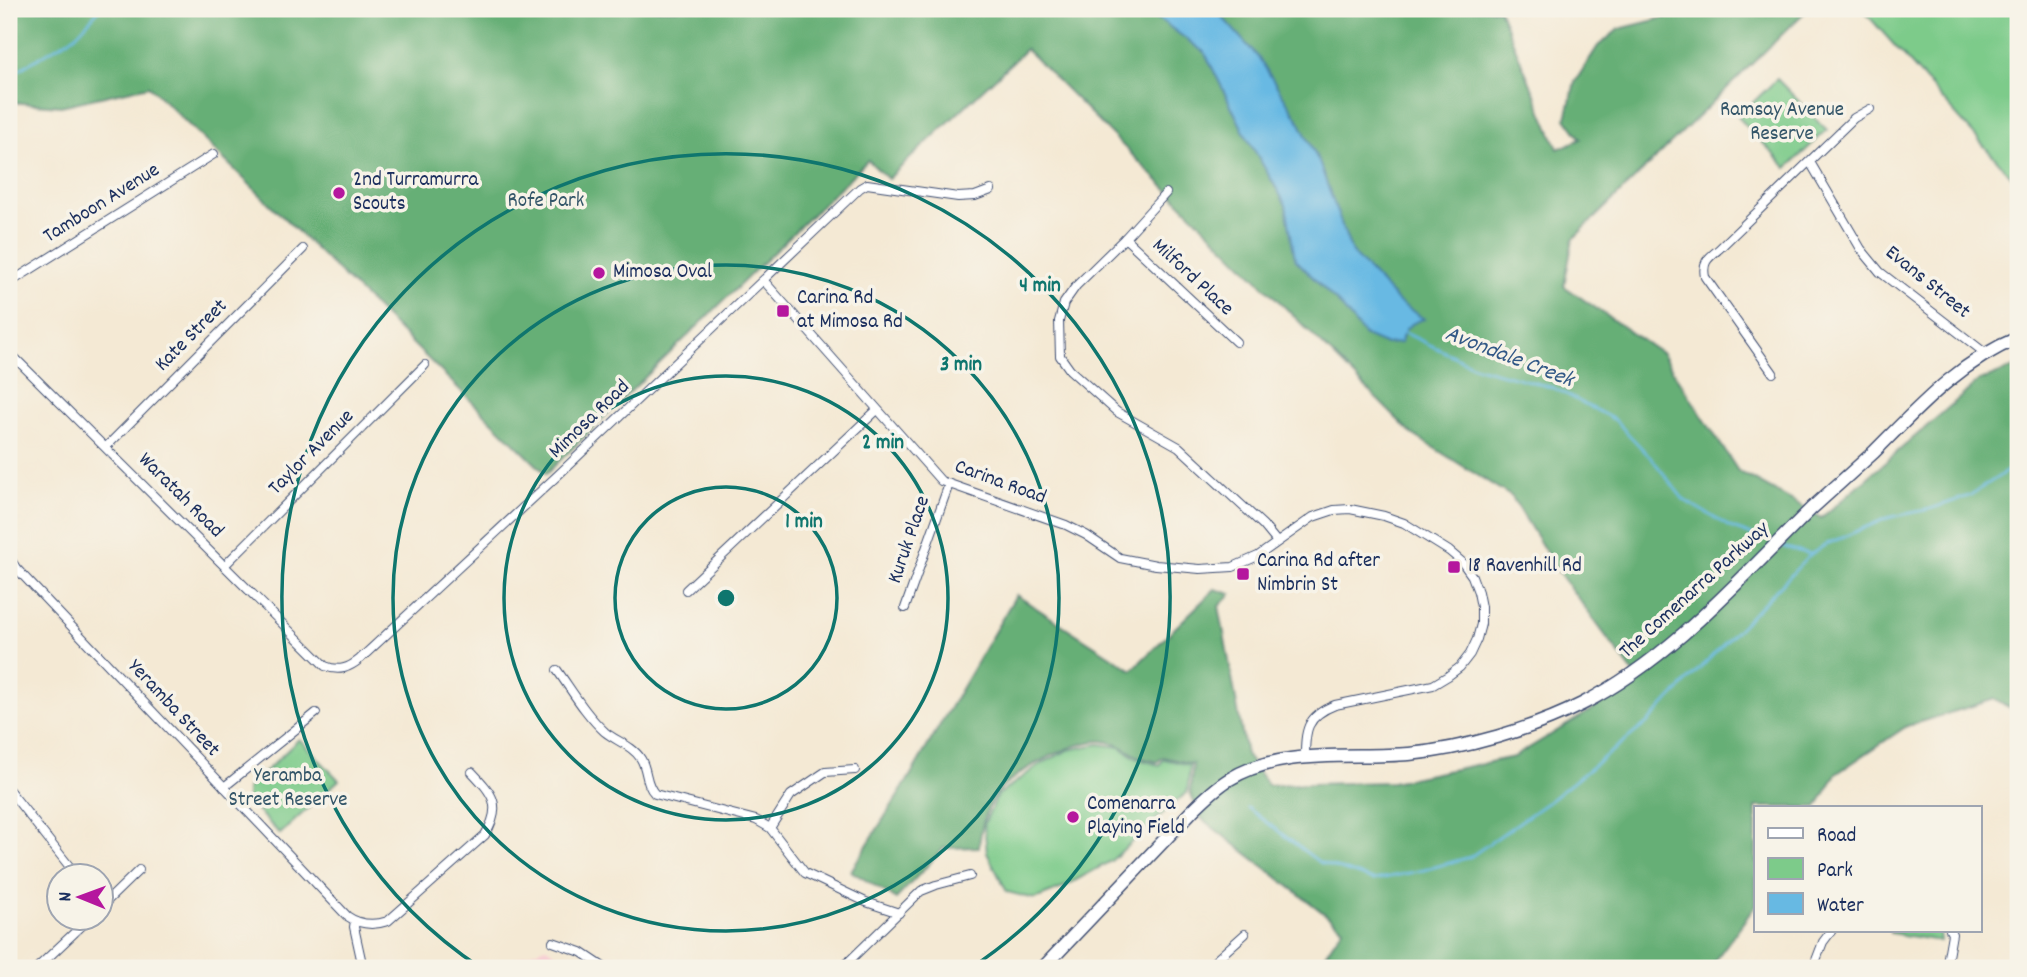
<svg xmlns="http://www.w3.org/2000/svg" width="2027" height="977" viewBox="0 0 2027 977" font-family="Dekko,sans-serif">
  <style>
    .built { fill: #f7cfd4 }
    .green { fill: #7dcb8a; stroke: #4c7d74; stroke-width: 2 }
    .forest { fill: #66af76; stroke: #406f6a; stroke-width: 2 }
    .water { fill: #67b9e3; stroke: #4174a0; stroke-width: 2 }
    .lines { fill: none; stroke-linecap: round; stroke-linejoin: round }
    .stream { stroke: #67b9e3; stroke-width: 2.5 }
    .minor-casing { stroke: #3c4b70; stroke-width: 10 }
    .secondary-casing { stroke: #3c4b70; stroke-width: 15 }
    .minor { stroke: #fff; stroke-width: 8 }
    .secondary { stroke: #fff; stroke-width: 12 }
    .ring { fill: none; stroke: #0f766e; stroke-width: 3.5 }
    .poi-dot { fill: #b5179e; stroke: #f7f3e8; stroke-width: 2.5 }
    .labels { text-anchor: middle; dominant-baseline: central; stroke-width: 7; stroke-linejoin: round; paint-order: stroke }
    .park-label { font-size: 21px; fill: #345669; stroke: #f7f3e8 }
    .poi-label { font-size: 21px; fill: #1b2f5e; stroke: #f7f3e8; text-anchor: start }
    .street-label { font-size: 21px; fill: #1b2f5e; stroke: #f7f3e8 }
    .water-label { font-size: 23px; font-style: italic; fill: #325886; stroke: #f7f3e8 }
    .centre { fill: #0f766e; stroke: #f7f3e8; stroke-width: 3.5 }
    .ring-label { font-size: 21px; text-anchor: middle; font-weight: bold; fill: #0f766e; stroke: #f7f3e8; stroke-width: 7; stroke-linejoin: round; paint-order: stroke }
  </style>
  <rect width="100%" height="100%" fill="#f7f3e8"/>
  <filter id="ink" filterUnits="userSpaceOnUse"><feTurbulence type="fractalNoise" baseFrequency=".0143" numOctaves="2"/><feDisplacementMap in="SourceGraphic" scale="14" xChannelSelector="R" yChannelSelector="G"/><feConvolveMatrix kernelMatrix="1 2 1 2 8 2 1 2 1" color-interpolation-filters="sRGB"/></filter>
  <filter id="wash" filterUnits="userSpaceOnUse"><feTurbulence type="fractalNoise" baseFrequency=".00686" numOctaves="4" result="noise"/><feDisplacementMap in="SourceGraphic" scale="28" xChannelSelector="R" yChannelSelector="G"/><feGaussianBlur stdDeviation="1.57" result="paint"/><feColorMatrix in="noise" values="0 0 0 0 0 0 0 0 0 0 0 0 0 0 0 0 0 1.4 0 .05"/><feComposite in="paint" operator="in"/></filter>
  <g filter="url(#wash)">
    <rect width="100%" height="100%" fill="#f4e9d4"/>
    <path class="built" d="M546 947 581 968H489Z"/>
    <g class="green">
      <path d="M1862 9H2018V184Z"/>
      <path d="M1777 79 1827 130 1787 168 1738 117Z"/>
      <path d="M299 739 339 780 280 834 247 800V789Z"/>
      <path d="M1099 744 1120 747 1136 758 1159 765 1164 759 1190 765 1187 793 1175 802 1111 861 1060 889 1035 899 1007 892 987 853 984 824 998 795 1039 765 1068 750Z"/>
      <path d="M1890 930H1939L1940 941 1890 933Z"/>
    </g>
    <path class="forest" d="M9 9H1499L1558 149 1581 139 1566 118 1575 82 1598 46 1619 29 1699 9H1808L1573 239 1564 286 1662 354 1738 471 1795 502 1821 518 1979 381 2018 366V713L1995 699 1907 726 1836 774 1817 807H1756V905L1716 959 1713 968H1593L1534 962 1472 968H1316L1343 928 1202 819 1190 793 1193 764 1163 757 1157 762C1150 760 1143 759 1137 756 1125 749 1117 742 1102 741 1076 739 1008 774 995 796 984 813 981 828 979 847L944 848 896 899 851 871 906 783 1016 595 1132 670 1215 589 1231 594 1219 606 1246 755 1268 785 1392 782 1514 757 1639 681 1557 570 1512 497 1412 434 1026 49 888 179 868 160 546 474 149 86 61 106 9 102Z"/>
    <path class="water" d="M1110 9H1215L1259 58 1298 119 1319 162 1352 253 1399 302 1424 319C1410 323 1403 328 1401 343L1384 344 1365 336 1340 305 1295 259 1286 205 1245 134 1205 53 1159 19Z"/>
    <g class="lines">
      <g class="stream">
        <path d="M12 74 75 36 100 9"/>
        <path d="M1401 331 1474 366 1554 388 1615 420 1653 460 1684 500 1730 527 1752 535"/>
        <path d="M1782 547 1811 554 1827 544 1887 518 1930 509 1969 496 2018 464"/>
        <path d="M1248 808 1319 862 1374 880 1424 870 1470 857 1548 802 1647 723 1811 554"/>
      </g>
    </g>
  </g>
  <g filter="url(#ink)">
    <g class="lines">
      <defs>
        <g id="minor">
          <path d="M1810 162 1861 249 1880 272 1985 353"/>
          <path d="M1166 193 1125 238 1076 286 1064 303 1059 321 1060 356 1070 370 1117 412 1179 447 1263 525 1277 542"/>
          <path d="M1125 238 1236 342"/>
          <path d="M764 281 941 481 1066 525 1086 535 1120 558 1156 565 1200 569 1233 567 1258 556 1313 517 1334 510 1350 509 1384 516 1404 523 1449 551 1462 562 1472 576 1478 592 1481 607V624L1477 639 1470 654 1460 667 1448 676 1433 685 1335 705C1306 716 1305 731 1305 758"/>
          <path d="M9 283 214 154"/>
          <path d="M9 352 325 666C339 672 349 668 360 659L558 475 860 188 867 184 958 197 975 196 991 190"/>
          <path d="M1773 373 1705 277C1702 262 1708 258 1719 249L1854 118 1870 109"/>
          <path d="M106 447 303 249"/>
          <path d="M9 557 16 568 347 916C360 925 373 926 388 921L485 835C503 806 493 794 472 772"/>
          <path d="M225 565 425 365"/>
          <path d="M686 590 877 410"/>
          <path d="M905 608 949 484"/>
          <path d="M557 670C572 691 586 715 605 732 616 741 633 746 641 759 648 771 645 784 655 794L756 820 770 828 805 873 866 902 899 913"/>
          <path d="M224 787 316 713"/>
          <path d="M9 790 77 876"/>
          <path d="M770 828 791 795 825 772 855 770"/>
          <path d="M102 906 139 870"/>
          <path d="M355 921 354 927 363 968"/>
          <path d="M553 942 581 952 605 968"/>
          <path d="M37 968 90 918"/>
          <path d="M842 968 921 891 936 885 970 876"/>
          <path d="M1207 968 1245 934"/>
          <path d="M1813 968 1823 942 1832 930"/>
          <path d="M1946 968 1952 934 1950 930"/>
        </g>
        <path id="secondary" d="M1043 968 1192 811C1203 800 1214 789 1228 780 1281 747 1350 759 1409 754 1464 749 1533 729 1582 704 1671 659 1741 578 1811 509 1832 490 1853 471 1874 452 1918 408 1959 362 2018 338"/>
      </defs>
      <use href="#minor" class="minor-casing"/>
      <use href="#secondary" class="secondary-casing"/>
      <use href="#minor" class="minor"/>
      <use href="#secondary" class="secondary"/>
    </g>
  </g>
  <g class="ring">
    <circle cx="726" cy="598" r="111"/>
    <circle cx="726" cy="598" r="222"/>
    <circle cx="726" cy="598" r="333"/>
    <path d="M481 968A444 444 0 1 1 971 968"/>
  </g>
  <g class="poi-dot">
    <circle cx="339" cy="193" r="7"/>
    <circle cx="599" cy="273" r="7"/>
    <rect x="776" y="304" width="14" height="14" rx="3.5"/>
    <rect x="1447" y="560" width="14" height="14" rx="3.5"/>
    <rect x="1236" y="567" width="14" height="14" rx="3.5"/>
    <circle cx="1073" cy="817" r="7"/>
  </g>
  <g class="labels">
    <g class="park-label">
      <text x="1782" y="111">Ramsay Avenue<tspan x="1782" dy="24">Reserve</tspan></text>
      <text x="546" y="202">Rofe Park</text>
      <text x="288" y="777">Yeramba<tspan x="288" dy="24">Street Reserve</tspan></text>
    </g>
    <g class="poi-label">
      <text x="353" y="181">2nd Turramurra<tspan x="353" dy="24">Scouts</tspan></text>
      <text x="613" y="273">Mimosa Oval</text>
      <text x="797" y="299">Carina Rd<tspan x="797" dy="24">at Mimosa Rd</tspan></text>
      <text x="1257" y="562">Carina Rd after<tspan x="1257" dy="24">Nimbrin St</tspan></text>
      <text x="1468" y="567">18 Ravenhill Rd</text>
      <text x="1087" y="805">Comenarra<tspan x="1087" dy="24">Playing Field</tspan></text>
    </g>
    <g class="street-label">
      <text transform="translate(102 204) rotate(-32)">Tamboon Avenue</text>
      <text transform="translate(1192 278) rotate(43)">Milford Place</text>
      <text transform="translate(1927 283) rotate(39)">Evans Street</text>
      <text transform="translate(192 336) rotate(-45)">Kate Street</text>
      <text transform="translate(590 420) rotate(-44)">Mimosa Road</text>
      <text transform="translate(312 453) rotate(-45)">Taylor Avenue</text>
      <text transform="translate(1000 483) rotate(20)">Carina Road</text>
      <text transform="translate(180 496) rotate(45)">Waratah Road</text>
      <text transform="translate(910 540) rotate(-71)">Kuruk Place</text>
      <text transform="translate(1695 591) rotate(-42)">The Comenarra Parkway</text>
      <text transform="translate(173 709) rotate(47)">Yeramba Street</text>
    </g>
    <g class="water-label">
      <text transform="translate(1509 358) rotate(21)">Avondale Creek</text>
    </g>
  </g>
  <circle cx="726" cy="598" r="10" class="centre"/>
  <g class="ring-label">
    <text x="1040" y="291">4 min</text>
    <text x="961" y="370">3 min</text>
    <text x="883" y="448">2 min</text>
    <text x="804" y="527">1 min</text>
  </g>
  <rect width="2027" height="977" fill="none" stroke="#f7f3e8" stroke-width="35"/>
  <rect x="1754" y="806" width="228" height="126" fill="#f7f3e8" stroke="#9fa5b1" stroke-width="2"/>
  <rect x="1768" y="828" width="35" height="10" fill="#ffffff" stroke="#9fa5b1" stroke-width="2"/>
  <text x="1817" y="841" font-size="21" fill="#1b2f5e">Road</text>
  <rect x="1768" y="858" width="35" height="21" fill="#7dcb8a" stroke="#9fa5b1" stroke-width="2"/>
  <text x="1817" y="876" font-size="21" fill="#1b2f5e">Park</text>
  <rect x="1768" y="893" width="35" height="21" fill="#67b9e3" stroke="#9fa5b1" stroke-width="2"/>
  <text x="1817" y="911" font-size="21" fill="#1b2f5e">Water</text>
  <g transform="translate(80 897) rotate(271)"><circle r="33" fill="#f7f3e8" stroke="#9fa5b1" stroke-width="2"/>
  <path d="M0-5L12 26L0 18L-12 26Z" fill="#b5179e"/>
  <text y="-10" font-size="19" font-weight="bold" text-anchor="middle" fill="#1b2f5e">N</text>
  </g>
</svg>
